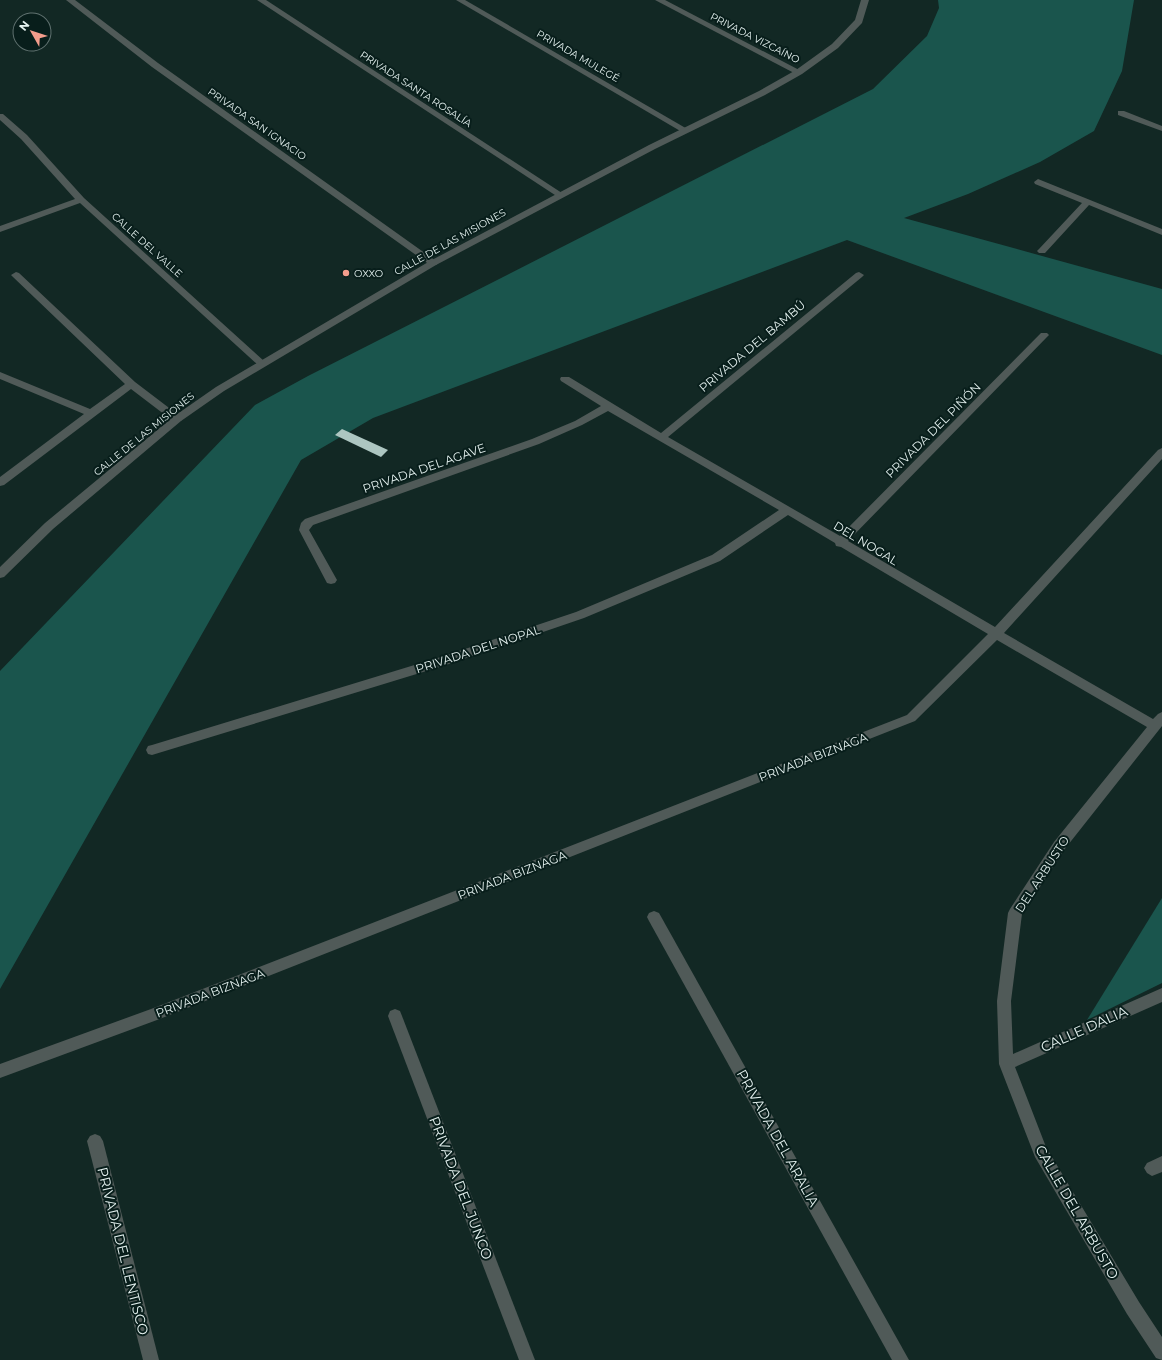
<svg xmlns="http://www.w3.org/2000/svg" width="1162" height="1360" viewBox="0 0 1162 1360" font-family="Montserrat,sans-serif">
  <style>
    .green { fill: #1a554d }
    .building { fill: #adc6c1 }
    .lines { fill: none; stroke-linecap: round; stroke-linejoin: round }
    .minor { fill: #505a58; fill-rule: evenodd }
    .tertiary { fill: #505a58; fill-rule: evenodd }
    .poi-dot { fill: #f49d8c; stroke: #081e1b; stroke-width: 1.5 }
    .labels { text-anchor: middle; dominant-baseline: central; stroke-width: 4; stroke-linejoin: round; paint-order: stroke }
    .far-street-label { font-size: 10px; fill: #e4f1ef; stroke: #081e1b }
    .far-poi-label { font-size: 10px; fill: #e4f1ef; stroke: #081e1b; text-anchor: start }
    .street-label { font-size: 12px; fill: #e4f1ef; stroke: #081e1b }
    .near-street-label { font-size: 14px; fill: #e4f1ef; stroke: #081e1b }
  </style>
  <rect width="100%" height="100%" fill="#122824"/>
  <g class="green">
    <path d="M938 0H1134L1122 71 1094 131 1040 162 968 194 904 218 1162 289V355L847 240 373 418 301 460 0 989V671L255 405 308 376 873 89 927 36 939 8Z"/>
    <path d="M1162 898V983L1087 1020Z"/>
  </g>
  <path class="building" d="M342 429 388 450 381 457 335 435Z"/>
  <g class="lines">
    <g class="minor">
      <path d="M66 0H75L158 63 436 261 438 263 436 265H430L152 67Z"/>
      <path d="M257 0H266L565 195 561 198 558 197Z"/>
      <path d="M456 0H465L689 130 688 132H682Z"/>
      <path d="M655 0H665L803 72 799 74H796Z"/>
      <path d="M1118 111H1124L1162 126V131L1118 115Z"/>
      <path d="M0 114H3L27 135 84 198 264 361 266 363 264 365H258L80 203 0 232V226L75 199 21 139 0 120Z"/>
      <path d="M1038 179 1162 229V235L1089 205 1045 253H1039L1037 251 1039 249 1082 203 1035 184 1034 182Z"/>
      <path d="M16 272 19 273 135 382 181 417 182 419 181 421H173L131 389 4 485 0 486V477L84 414 0 379V372L90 409 125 384 13 277 11 275Z"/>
      <path d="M859 272 864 275 862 277 668 437 840 536 1041 333H1047L1049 335 1047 337 848 541 995 627 1158 450 1162 448V459L1004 633 1153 719 1158 714 1162 712V726L1064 850 1022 914 1011 1001 1013 1054 1162 988V1002L1015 1067 1046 1147 1139 1302 1162 1337V1360L1156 1358 1127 1314 1035 1157 999 1064 997 1001 1008 913 1010 909 1054 842 1147 727 997 640 915 721 157 1020 0 1078V1064L151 1009 907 715 988 634 841 547 836 546 835 543 788 515 720 561 584 618 446 665 152 755 148 754 146 750 148 746 152 745 444 656 576 612 712 555 779 510 608 411 582 425 539 444 313 525 309 530 337 580 335 583 331 584 327 583 299 530 301 523 305 519 532 439 575 421 601 406 561 381 560 379 561 377H569L661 433 856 273Z"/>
      <path d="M654 911 659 913 909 1360H892L649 921 647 917 649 913Z"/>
      <path d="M395 1009 400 1011 402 1016 535 1360H519L388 1016 390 1011Z"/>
      <path d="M95 1134 100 1136 103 1141 159 1360H143L87 1141 90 1136Z"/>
      <path d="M1162 1156V1172L1152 1176 1147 1173 1144 1168 1147 1163Z"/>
    </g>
    <path class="tertiary" d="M861 0H869L862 23 838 48 802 74 765 95 655 149 436 265 224 391 181 421 53 529 4 577 0 578V567L45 523 173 417 216 387 430 261 649 145 759 91 796 70 832 44 855 20Z"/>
  </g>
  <circle class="poi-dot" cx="346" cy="273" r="4"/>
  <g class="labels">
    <g class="far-street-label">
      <text transform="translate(755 38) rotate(27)">PRIVADA VIZCAÍNO</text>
      <text transform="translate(578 56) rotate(30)">PRIVADA MULEGÉ</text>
      <text transform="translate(416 89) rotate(33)">PRIVADA SANTA ROSALÍA</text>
      <text transform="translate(257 124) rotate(35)">PRIVADA SAN IGNACIO</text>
      <text transform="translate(450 242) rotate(-29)">CALLE DE LAS MISIONES</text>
      <text transform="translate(147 245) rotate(42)">CALLE DEL VALLE</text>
      <text transform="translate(144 434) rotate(-39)">CALLE DE LAS MISIONES</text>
    </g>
    <g class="far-poi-label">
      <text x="354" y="273">OXXO</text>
    </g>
    <g class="street-label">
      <text transform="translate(752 346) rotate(-40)">PRIVADA DEL BAMBÚ</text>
      <text transform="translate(933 430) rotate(-45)">PRIVADA DEL PIÑÓN</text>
      <text transform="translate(424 468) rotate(-19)">PRIVADA DEL AGAVE</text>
      <text transform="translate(866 543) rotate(31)">DEL NOGAL</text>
      <text transform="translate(478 649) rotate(-18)">PRIVADA DEL NOPAL</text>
      <text transform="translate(813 757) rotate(-21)">PRIVADA BIZNAGA</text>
      <text transform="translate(1042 874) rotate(-57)">DEL ARBUSTO</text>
      <text transform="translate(512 875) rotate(-21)">PRIVADA BIZNAGA</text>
      <text transform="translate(210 993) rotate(-21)">PRIVADA BIZNAGA</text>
    </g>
    <g class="near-street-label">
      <text transform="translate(1084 1029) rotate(-24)">CALLE DALIA</text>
      <text transform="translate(778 1138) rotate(61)">PRIVADA DEL ARALIA</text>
      <text transform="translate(461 1188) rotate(69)">PRIVADA DEL JUNCO</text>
      <text transform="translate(1077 1212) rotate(60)">CALLE DEL ARBUSTO</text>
      <text transform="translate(123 1251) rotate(76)">PRIVADA DEL LENTISCO</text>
    </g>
  </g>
  <g transform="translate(32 32) rotate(309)"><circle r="19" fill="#081e1b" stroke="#607270"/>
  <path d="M0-3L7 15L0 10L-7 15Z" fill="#f49d8c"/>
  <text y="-6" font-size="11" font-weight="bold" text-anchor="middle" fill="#e4f1ef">N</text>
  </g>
</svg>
